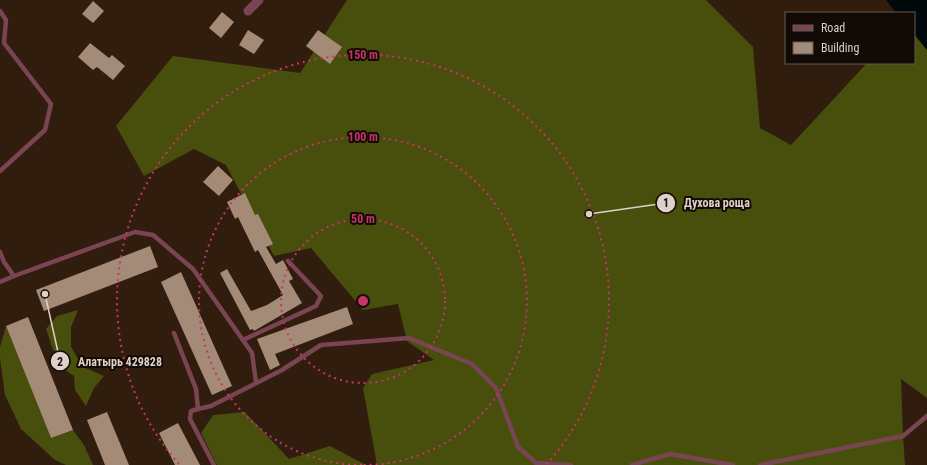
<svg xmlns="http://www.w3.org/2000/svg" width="927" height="465" viewBox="0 0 927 465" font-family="'Roboto Condensed',sans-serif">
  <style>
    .forest { fill: #484e0b }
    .water { fill: #000a0c }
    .building { fill: #a48b78 }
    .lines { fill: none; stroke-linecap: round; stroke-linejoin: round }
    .service { stroke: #7a4553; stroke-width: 4.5 }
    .minor { stroke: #7a4553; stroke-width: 9 }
    .ring { fill: none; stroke: #c6346b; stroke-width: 2; stroke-dasharray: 2 4 }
    .centre { fill: #c6346b; stroke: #120a04; stroke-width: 2 }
    .ring-label { font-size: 12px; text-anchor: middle; font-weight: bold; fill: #c6346b; stroke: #120a04; stroke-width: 4; stroke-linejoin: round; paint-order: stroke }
    .leader { fill: none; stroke: #dfd1c8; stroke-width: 1.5 }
    .callout-dot { fill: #dfd1c8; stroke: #120a04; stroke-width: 1.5 }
    .mark-label { font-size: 12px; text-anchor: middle; font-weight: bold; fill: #111 }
    .callout-label { font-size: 12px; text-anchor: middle; font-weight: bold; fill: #dfd1c8; stroke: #120a04; stroke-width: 4; stroke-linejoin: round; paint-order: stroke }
  </style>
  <rect width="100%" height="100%" fill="#311d0e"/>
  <g class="forest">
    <path d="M347 0H706L753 47 760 128 791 145 867 63H914V34L927 50V398L901 379 903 436 905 465H377L363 388 372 374 434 360 407 341 398 304 363 310 311 248 274 256 226 165 194 149 144 176 116 126 173 56 300 73Z"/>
    <path d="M78 310 71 327V347L83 367 104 376 94 388 86 406 75 390 74 376 62 368V356L53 350 46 329 57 316Z"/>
    <path d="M6 326 51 438 73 430 84 445 93 465H66L55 460 21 429 5 395 0 358V347Z"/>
    <path d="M245 412 289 459 330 446 366 465H217L201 433 213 415Z"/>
  </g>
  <path class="water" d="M886 0H927V50L914 34V13H896Z"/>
  <g class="building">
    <path d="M93 1 104 11 93 23 82 14Z"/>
    <path d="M222 12 234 22 221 38 209 28Z"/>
    <path d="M248 30 264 40 254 54 239 45Z"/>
    <path d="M318 30 342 47 330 64 306 46Z"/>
    <path d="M90 43 109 58 112 55 125 66 113 80 97 67 93 70 78 57Z"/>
    <path d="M218 166 233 180 219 196 203 182Z"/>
    <path d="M245 193 255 215 258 214 273 244 266 247 276 264 283 260 293 279 289 281 302 303 254 331 253 329 250 330 220 273 227 269 251 311 267 305 283 295 258 250 255 252 238 217 235 219 227 202Z"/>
    <path d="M150 246 158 267 44 311 36 290Z"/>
    <path d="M181 272 232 386 212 395 161 282Z"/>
    <path d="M347 307 353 324 275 354 280 365 270 370 257 339Z"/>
    <path d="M28 317 73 430 51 438 6 326Z"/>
    <path d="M107 412 129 465H105L87 420Z"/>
    <path d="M178 423 200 465H175L159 433Z"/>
  </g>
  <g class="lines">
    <g class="service">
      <path d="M0 11 6 20 4 43 51 104 45 130 0 171"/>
      <path d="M0 252 4 262 14 276 135 232 153 235 193 269 252 353 256 382"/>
      <path d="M0 282 14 276"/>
      <path d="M174 333 196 389 198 409 211 406 282 370 321 345 409 338 472 364 496 388 518 447 536 463 571 465"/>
      <path d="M243 340 316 306 321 296 288 261"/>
      <path d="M198 409 191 411 190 419 214 465"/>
      <path d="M632 465 670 454 733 465"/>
      <path d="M760 465 903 436 927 416"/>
    </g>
    <path class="minor" d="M248 11 259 0"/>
  </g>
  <g class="ring">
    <circle cx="363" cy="301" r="82"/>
    <path d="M362 465A164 164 0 1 1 364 465"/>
    <path d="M179 464A246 246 0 1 1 547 464"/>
  </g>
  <circle cx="363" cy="301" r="6" class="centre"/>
  <g class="ring-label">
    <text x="363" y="59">150 m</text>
    <text x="363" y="141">100 m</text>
    <text x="363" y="223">50 m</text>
  </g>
  <path class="leader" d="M589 214L666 203M45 294L60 361"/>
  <g class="callout-dot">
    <circle cx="589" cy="214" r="4"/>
    <circle cx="45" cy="294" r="4"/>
    <circle cx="666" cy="203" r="10"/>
    <circle cx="60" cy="361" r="10"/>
  </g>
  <g class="mark-label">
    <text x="666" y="207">1</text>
    <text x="60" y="366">2</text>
  </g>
  <g class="callout-label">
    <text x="717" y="207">Духова роща</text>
    <text x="120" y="366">Алатырь 429828</text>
  </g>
  <rect x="785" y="12" width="130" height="52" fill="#120a04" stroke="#645a52"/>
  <rect x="793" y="25" width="20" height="6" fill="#7a4553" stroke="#645a52"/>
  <text x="821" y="32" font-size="12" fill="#dfd1c8">Road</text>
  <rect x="793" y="42" width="20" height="12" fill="#a48b78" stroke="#645a52"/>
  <text x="821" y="52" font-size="12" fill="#dfd1c8">Building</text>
</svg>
